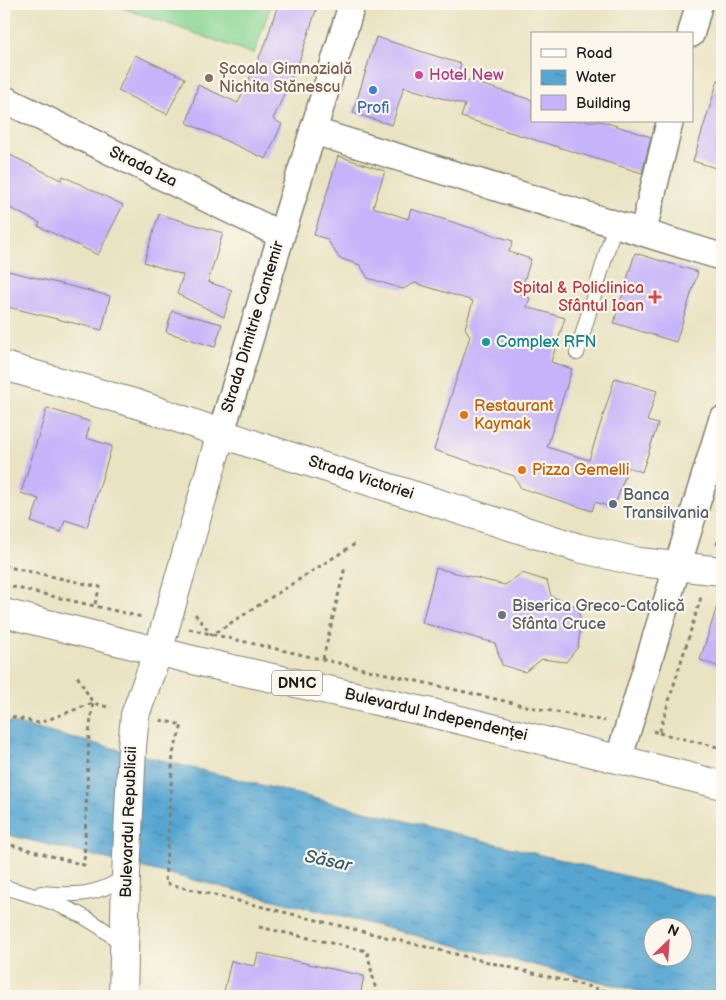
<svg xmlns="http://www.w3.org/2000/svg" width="726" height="1000" viewBox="0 0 726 1000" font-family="'Balsamiq Sans',sans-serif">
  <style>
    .garden { fill: #8ad694; stroke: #537958 }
    .water { fill: url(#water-ripples); stroke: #3a6176; fill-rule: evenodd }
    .building { fill: #c5b4f9 }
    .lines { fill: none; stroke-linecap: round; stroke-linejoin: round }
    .lane-casing { stroke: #82806f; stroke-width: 16 }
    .street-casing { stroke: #82806f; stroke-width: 29 }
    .secondary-casing { stroke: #82806f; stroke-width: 30 }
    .primary-casing { stroke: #82806f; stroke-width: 30 }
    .path { stroke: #82806f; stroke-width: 3; stroke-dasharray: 4 4; stroke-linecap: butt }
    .lane { stroke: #fff; stroke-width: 14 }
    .street { stroke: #fff; stroke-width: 26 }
    .secondary { stroke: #fff; stroke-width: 28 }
    .primary { stroke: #fff; stroke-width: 28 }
    .hotel-dot { fill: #d1479c; stroke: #fbf7ec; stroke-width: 2 }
    .education-dot { fill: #8d6e63; stroke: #fbf7ec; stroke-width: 2 }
    .shop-dot { fill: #3f7fe0; stroke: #fbf7ec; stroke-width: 2 }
    .health-dot { fill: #e0444e; stroke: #fbf7ec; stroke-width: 2 }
    .culture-dot { fill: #0f9aa8; stroke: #fbf7ec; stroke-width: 2 }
    .food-dot { fill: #e8710a; stroke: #fbf7ec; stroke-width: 2 }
    .service-dot { fill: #5c6f8a; stroke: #fbf7ec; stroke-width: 2 }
    .worship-dot { fill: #6b7280; stroke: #fbf7ec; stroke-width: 2 }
    .labels { text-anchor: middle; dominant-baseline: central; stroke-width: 4.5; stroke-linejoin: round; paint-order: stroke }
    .shield { fill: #fbf7ec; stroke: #5f5e5a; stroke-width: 1 }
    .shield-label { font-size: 15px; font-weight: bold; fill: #1c1c1c }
    .education-label { font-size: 16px; fill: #785e54; stroke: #fbf7ec; text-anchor: start }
    .hotel-label { font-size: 16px; fill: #b23c85; stroke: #fbf7ec; text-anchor: start }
    .shop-label { font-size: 16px; fill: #366cbe; stroke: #fbf7ec }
    .street-label { font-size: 16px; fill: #1c1c1c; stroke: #fbf7ec }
    .health-label { font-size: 16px; fill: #be3a42; stroke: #fbf7ec; text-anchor: end }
    .culture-label { font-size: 16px; fill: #0d838f; stroke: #fbf7ec; text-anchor: start }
    .food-label { font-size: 16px; fill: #c56008; stroke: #fbf7ec; text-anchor: start }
    .service-label { font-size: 16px; fill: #4e5e75; stroke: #fbf7ec; text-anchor: start }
    .worship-label { font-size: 16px; fill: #5b616d; stroke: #fbf7ec; text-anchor: start }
    .water-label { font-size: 18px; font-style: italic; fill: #375a6d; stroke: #fbf7ec }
  </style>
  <defs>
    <pattern id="water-ripples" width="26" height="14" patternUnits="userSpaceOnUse" patternTransform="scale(1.25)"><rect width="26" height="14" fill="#57a6d1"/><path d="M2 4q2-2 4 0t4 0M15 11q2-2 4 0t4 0" fill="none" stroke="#4786a9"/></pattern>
  </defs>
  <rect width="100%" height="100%" fill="#fbf7ec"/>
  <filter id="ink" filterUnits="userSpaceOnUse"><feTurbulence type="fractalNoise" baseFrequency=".02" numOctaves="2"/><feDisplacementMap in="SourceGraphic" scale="10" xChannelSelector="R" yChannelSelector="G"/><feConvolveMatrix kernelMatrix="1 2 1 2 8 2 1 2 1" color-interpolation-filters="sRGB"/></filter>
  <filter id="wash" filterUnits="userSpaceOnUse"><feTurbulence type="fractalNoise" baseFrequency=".0096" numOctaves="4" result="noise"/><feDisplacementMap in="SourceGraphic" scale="20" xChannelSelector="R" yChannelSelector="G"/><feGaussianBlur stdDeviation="1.12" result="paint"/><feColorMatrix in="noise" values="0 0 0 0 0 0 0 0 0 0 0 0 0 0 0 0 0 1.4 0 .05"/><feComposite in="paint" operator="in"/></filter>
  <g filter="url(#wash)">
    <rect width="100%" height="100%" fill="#e9e3c2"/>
    <path class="garden" d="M122 4H271L254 54 120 7Z"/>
    <path class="water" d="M4 721 722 900V996H658L202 882 4 834ZM654 928H684V958H654Z"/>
    <g id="blocks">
      <g class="building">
        <path d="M278 4H318L300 59 273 119 282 124 266 159 187 123 198 85 238 103 266 42Z"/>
        <path d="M376 37 461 64 457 77 532 100V121H601L651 137 642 173 461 117 465 105 404 87 392 125 353 113Z"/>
        <path d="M135 55 185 78 167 114 118 91Z"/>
        <path d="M718 80 722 81V170L693 161Z"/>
        <path d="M4 152 61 180 63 176 123 205 98 255 38 226 40 223 4 205Z"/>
        <path d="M338 156 385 171 373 207 408 219 411 209 513 241 509 252 531 259 520 294 530 298 527 307 565 318 551 362 572 369 547 447 589 460 615 378 657 391 647 421 658 424 642 472 628 467 614 508 595 502 592 511 521 488 514 476 434 450 470 336 465 328 473 301 415 283 403 289 368 278 360 265 339 258 327 239 314 235Z"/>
        <path d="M159 214 223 233 208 282 232 290 224 317 177 294 183 275 144 262Z"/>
        <path d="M635 253 698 272 676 342 614 323Z"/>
        <path d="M4 270 110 296 102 330 4 306Z"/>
        <path d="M172 311 222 324 215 347 166 332Z"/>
        <path d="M47 408 91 422 86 438 112 446 87 527 65 520 61 532 31 522 39 499 21 493Z"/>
        <path d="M436 568 505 585 522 573 547 581 551 596 578 607 581 623 578 647 566 662 542 659 525 672 502 665 495 643 422 623Z"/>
        <path d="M718 603H722V668L700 660Z"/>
        <path d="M258 953 364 976 360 996H223L231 961 255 966Z"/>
      </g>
    </g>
  </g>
  <g filter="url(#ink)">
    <use href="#blocks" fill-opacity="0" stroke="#82806f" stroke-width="1"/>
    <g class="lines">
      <defs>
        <g id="lane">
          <path d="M577 353 615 224"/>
          <path d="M4 887C48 899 92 914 124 947"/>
          <path d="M41 893C74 896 98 896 126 876"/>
        </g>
        <g id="street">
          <path d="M691 34 699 4"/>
          <path d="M4 99 281 235"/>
          <path d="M313 131 722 257"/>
          <path d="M643 232 670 121"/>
          <path d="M221 433 352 4"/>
          <path d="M619 758 722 420"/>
        </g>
        <g id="secondary">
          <path d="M4 366 137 404 258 446 579 548 639 562 722 571"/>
          <path d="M123 996 126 876 132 747 135 715 158 652 221 433"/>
        </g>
        <path id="primary" d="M4 613 205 663 436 714 722 785"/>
      </defs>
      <use href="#lane" class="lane-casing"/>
      <use href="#street" class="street-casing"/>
      <use href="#secondary" class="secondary-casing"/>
      <use href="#primary" class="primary-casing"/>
      <g class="path">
        <path d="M717 545 722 528"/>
        <path d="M4 566 100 587 94 607"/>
        <path d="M4 585 142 617"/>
        <path d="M195 614 212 635 358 542"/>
        <path d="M189 629 535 708 605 721"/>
        <path d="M323 659 345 567"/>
        <path d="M4 715 39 723 93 703 111 708"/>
        <path d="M160 720 182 725 173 753 165 883 627 996"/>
        <path d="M653 731 659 733 702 594"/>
        <path d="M659 733 722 748"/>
        <path d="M4 843 84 865 89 734 93 703 76 674"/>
        <path d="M259 927 367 951 377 995 382 996"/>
      </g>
      <use href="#lane" class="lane"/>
      <use href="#street" class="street"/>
      <use href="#secondary" class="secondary"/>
      <use href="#primary" class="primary"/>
    </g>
  </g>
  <circle class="hotel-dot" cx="419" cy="75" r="5"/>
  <circle class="education-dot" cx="209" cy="78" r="5"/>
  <circle class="shop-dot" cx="373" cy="90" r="5"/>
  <path class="health-dot" d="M652.5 289.5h5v5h5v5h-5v5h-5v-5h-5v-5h5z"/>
  <circle class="culture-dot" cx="486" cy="342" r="5"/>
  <g class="food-dot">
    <circle cx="464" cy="415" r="5"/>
    <circle cx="522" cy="470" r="5"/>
  </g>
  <circle class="service-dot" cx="613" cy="504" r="5"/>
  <circle class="worship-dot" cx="502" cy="615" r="5"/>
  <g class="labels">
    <rect class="shield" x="272" y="670.5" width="50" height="25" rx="4"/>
    <g class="shield-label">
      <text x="297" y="683">DN1C</text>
    </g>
    <g class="education-label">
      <text x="219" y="69">Școala Gimnazială<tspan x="219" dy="18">Nichita Stănescu</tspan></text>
    </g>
    <g class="hotel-label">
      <text x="429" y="75">Hotel New</text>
    </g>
    <g class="shop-label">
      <text x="373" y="108">Profi</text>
    </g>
    <g class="street-label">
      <text transform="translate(143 167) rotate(26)">Strada Iza</text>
      <text transform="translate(253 327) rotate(-73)">Strada Dimitrie Cantemir</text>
      <text transform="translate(361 478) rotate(18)">Strada Victoriei</text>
      <text transform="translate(436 715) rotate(13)">Bulevardul Independenței</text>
      <text transform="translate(129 822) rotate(-88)">Bulevardul Republicii</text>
    </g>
    <g class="health-label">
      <text x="644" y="288">Spital &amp; Policlinica<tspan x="644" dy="18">Sfântul Ioan</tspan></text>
    </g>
    <g class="culture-label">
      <text x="496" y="342">Complex RFN</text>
    </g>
    <g class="food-label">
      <text x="474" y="406">Restaurant<tspan x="474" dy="18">Kaymak</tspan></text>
      <text x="532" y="470">Pizza Gemelli</text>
    </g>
    <g class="service-label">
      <text x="623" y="495">Banca<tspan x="623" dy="18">Transilvania</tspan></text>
    </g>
    <g class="worship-label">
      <text x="512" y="606">Biserica Greco-Catolică<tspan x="512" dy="18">Sfânta Cruce</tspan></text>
    </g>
    <g class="water-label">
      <text transform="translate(328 861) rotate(12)">Săsar</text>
    </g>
  </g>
  <rect width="726" height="1000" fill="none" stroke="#fbf7ec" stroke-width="20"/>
  <rect x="531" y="32" width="162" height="90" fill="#fbf7ec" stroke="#a29f99"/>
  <rect x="541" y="49" width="25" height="8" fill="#ffffff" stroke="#a29f99"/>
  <text x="576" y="58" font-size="15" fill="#1c1c1c">Road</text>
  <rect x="541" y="70" width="25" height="15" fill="url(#water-ripples)" stroke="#a29f99"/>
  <text x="576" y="82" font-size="15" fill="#1c1c1c">Water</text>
  <rect x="541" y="95" width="25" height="15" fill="#c5b4f9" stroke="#a29f99"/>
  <text x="576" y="108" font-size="15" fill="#1c1c1c">Building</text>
  <g transform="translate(668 942) rotate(25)"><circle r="24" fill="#fbf7ec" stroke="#a29f99"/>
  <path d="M0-4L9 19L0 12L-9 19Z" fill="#d1495b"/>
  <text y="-8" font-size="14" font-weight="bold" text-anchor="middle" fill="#1c1c1c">N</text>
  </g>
</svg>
